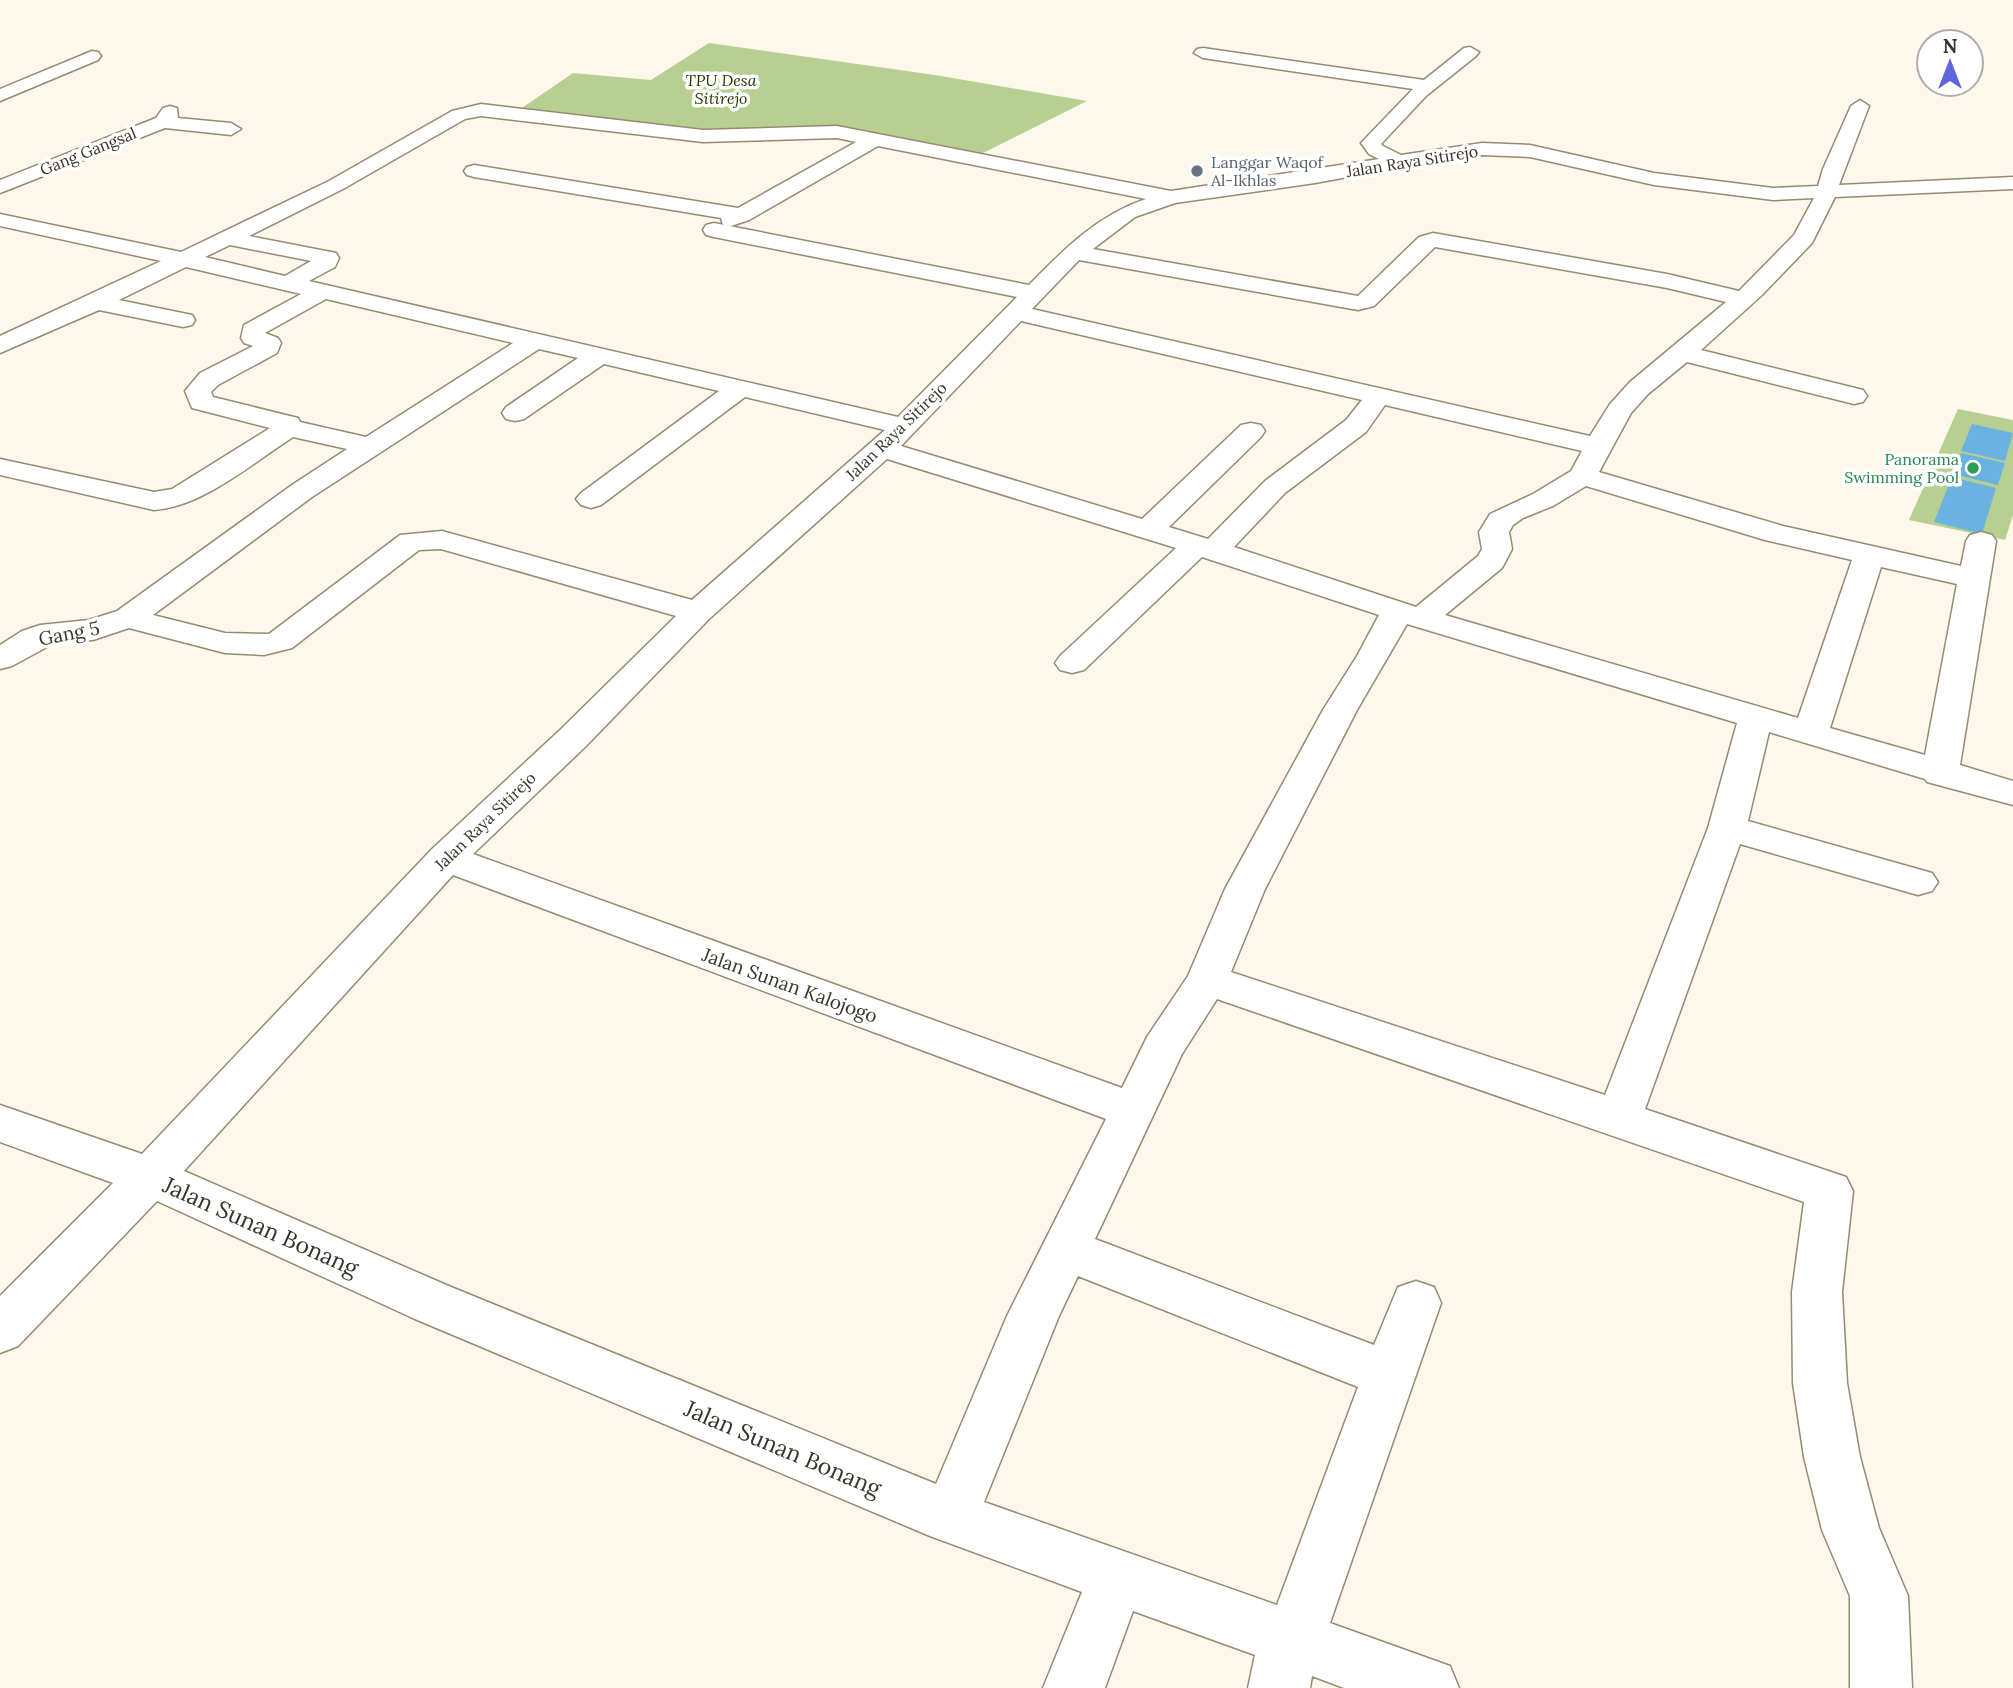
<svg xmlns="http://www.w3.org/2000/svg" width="2013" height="1688" viewBox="0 0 2013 1688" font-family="Lora,serif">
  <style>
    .green { fill: #b8cf92 }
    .water { fill: #6ab3e1 }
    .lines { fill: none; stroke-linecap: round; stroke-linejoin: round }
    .minor-casing { stroke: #978a70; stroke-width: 3 }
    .minor { fill: #fff; fill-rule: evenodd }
    .worship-dot { fill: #6b7280; stroke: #fff; stroke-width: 2.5 }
    .leisure-dot { fill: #2e9e5b; stroke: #fff; stroke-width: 2.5 }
    .labels { text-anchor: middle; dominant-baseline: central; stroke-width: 7; stroke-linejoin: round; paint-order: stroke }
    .far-park-label { font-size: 16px; font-style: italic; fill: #273600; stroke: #fff }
    .far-street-label { font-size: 16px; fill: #383328; stroke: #fff }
    .far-worship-label { font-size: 16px; fill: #5b616d; stroke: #fff; text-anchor: start }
    .far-leisure-label { font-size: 16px; fill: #27864d; stroke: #fff; text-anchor: end }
    .street-label { font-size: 19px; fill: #383328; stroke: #fff }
    .near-street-label { font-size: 23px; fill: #383328; stroke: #fff }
  </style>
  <rect width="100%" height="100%" fill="#fdf7ec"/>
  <g class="green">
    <path d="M709 43 935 75 1087 101 981 154 848 128 721 134 516 112 573 73 651 80Z"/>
    <path d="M1958 409 2013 420V515L2005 540 1909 520Z"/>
  </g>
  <g class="water">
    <path d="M1972 424 2013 433 2005 461 1961 451Z"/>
    <path d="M1961 453 2005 463 1998 485 1953 474Z"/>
    <path d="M1952 477 1996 488 1982 534 1934 522Z"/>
  </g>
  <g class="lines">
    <defs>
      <g id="minor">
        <path d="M1470 47 1479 52 1476 56 1426 96 1381 144 1383 146 1401 155 1482 143 1530 145 1654 173 1773 188 1818 186 1823 169 1851 106 1860 100 1869 106 1839 185 2013 177V189L1835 197 1812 243 1762 295 1701 350 1863 390 1867 396 1863 402 1854 404 1687 362 1648 394 1631 413 1599 472 1783 526 1961 566 1966 541 1970 535 1981 532 1992 535 1996 541 1960 765 2013 781V805L1927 782 1925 779 1769 732 1748 821 1932 873 1938 882 1932 891 1918 895 1740 844 1645 1109 1846 1177 1853 1191 1842 1292 1847 1383 1860 1457 1879 1528 1908 1596 1912 1688H1850V1596L1822 1530 1804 1457 1793 1383 1792 1292 1804 1202 1217 999 1182 1054 1095 1239 1374 1345 1398 1287 1416 1281 1434 1287 1441 1303 1330 1623 1450 1666 1459 1688H1344L1312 1676 1310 1688H1248L1255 1655 1133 1611 1105 1688H1043L1082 1592 930 1536 415 1319 157 1201 18 1346 0 1353V1296L113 1183 0 1142V1105L142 1154 432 849 560 730 676 616 441 549 419 550 292 648 264 655 225 653 129 628 93 640 56 642 12 666 0 669V645L22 631 40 625 89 620 117 611 292 485 347 449 293 437C253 463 202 507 154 510L0 475V459L154 492 172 489 270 428 192 408 185 391 200 373 253 346 244 343 241 338 244 325 301 294 186 267 119 300 192 315 195 320 192 325 183 327 99 310 0 353V336L161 261 0 226V214L181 252 329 181 452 111 481 104 703 130 837 126 1171 191 1379 159 1369 154 1361 143 1413 89 1203 58 1194 53 1197 49 1203 48 1424 80 1464 48ZM481 116 703 142 837 138 856 142 738 208 474 165 467 167 464 171 467 175 474 177 721 218 723 225 731 226 749 220 878 146 1146 199C1098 215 1064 249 1029 285L714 223 706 225 703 230 706 235 714 237 1017 297 898 417 309 281 335 267 339 258 336 253 249 236 343 189 465 119ZM1482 155 1530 157 1654 185 1773 200 1814 198 1794 235 1739 291 1667 274 1433 233 1419 237 1358 296 1093 249 1135 217 1175 203 1315 183 1457 157ZM230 245 311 261 285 276 205 257ZM1435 247 1667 288 1726 302 1630 382 1610 404 1590 436 1032 309 1079 260 1358 310 1374 306ZM326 299 513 343 366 437 300 422 298 418 213 397 211 392 218 385 277 353 281 343 278 338 265 333ZM1021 321 1362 400 1346 420 1265 481 1208 539 1169 527 1261 437 1265 431 1261 425 1251 423 1241 425 1142 519 901 446ZM539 349 578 358 506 407 502 413 506 419 515 421 524 419 604 364 719 391 581 493 576 499 581 505 591 508 601 505 745 397 885 430 692 600 442 531 400 535 269 634 225 633 153 615 312 497ZM1385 405 1582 451 1571 471 1533 494 1490 514 1479 532 1482 549 1478 556 1416 607 1234 547 1285 493 1366 432ZM887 459 1176 548 1060 656 1055 663 1060 670 1072 673 1084 670 1202 557 1379 615 1357 656 1323 710 1225 889 1188 976 1147 1037 1122 1088 473 854 586 746 709 619ZM1586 486 1765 540 1852 560 1798 718 1445 615 1502 568 1512 549 1509 532 1513 525 1523 518 1553 506ZM1881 567 1957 584 1925 755 1830 728ZM1407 624 1737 723 1708 828 1605 1095 1231 972 1265 889 1357 710ZM453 875 1106 1119 1007 1316 936 1484 451 1287 184 1171ZM1078 1276 1358 1387 1277 1605 984 1502 1059 1316Z"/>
        <path d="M92 51 98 52 101 56 98 60 0 101V89Z"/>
        <path d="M170 106 177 108 178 118 231 123 241 129 231 135 165 128 0 193V180L156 118 163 108Z"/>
      </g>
    </defs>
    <use href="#minor" class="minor-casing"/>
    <use href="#minor" class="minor"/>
  </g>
  <circle class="worship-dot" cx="1197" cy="171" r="7"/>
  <circle class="leisure-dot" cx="1973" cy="468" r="7"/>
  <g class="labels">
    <g class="far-park-label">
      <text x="721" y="80">TPU Desa<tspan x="721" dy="18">Sitirejo</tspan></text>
    </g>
    <g class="far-street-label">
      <text transform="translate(88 151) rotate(-22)">Gang Gangsal</text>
      <text transform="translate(1412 161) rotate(-9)">Jalan Raya Sitirejo</text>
      <text transform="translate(896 431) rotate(-44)">Jalan Raya Sitirejo</text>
      <text transform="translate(485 821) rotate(-44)">Jalan Raya Sitirejo</text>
    </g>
    <g class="far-worship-label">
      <text x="1211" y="162">Langgar Waqof<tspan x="1211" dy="18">Al-Ikhlas</tspan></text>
    </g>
    <g class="far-leisure-label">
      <text x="1959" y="459">Panorama<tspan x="1959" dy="18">Swimming Pool</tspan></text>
    </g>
    <g class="street-label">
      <text transform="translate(69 633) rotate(-11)">Gang 5</text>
      <text transform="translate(790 985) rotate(20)">Jalan Sunan Kalojogo</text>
    </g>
    <g class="near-street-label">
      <text transform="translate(261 1226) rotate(24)">Jalan Sunan Bonang</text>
      <text transform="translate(783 1448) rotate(23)">Jalan Sunan Bonang</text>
    </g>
  </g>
  <g transform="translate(1950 63)"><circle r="33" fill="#ffffff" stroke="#afada9" stroke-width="2"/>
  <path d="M0-5L12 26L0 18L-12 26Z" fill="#5e65dd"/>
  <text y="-10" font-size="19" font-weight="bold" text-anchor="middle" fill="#383328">N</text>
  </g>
</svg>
